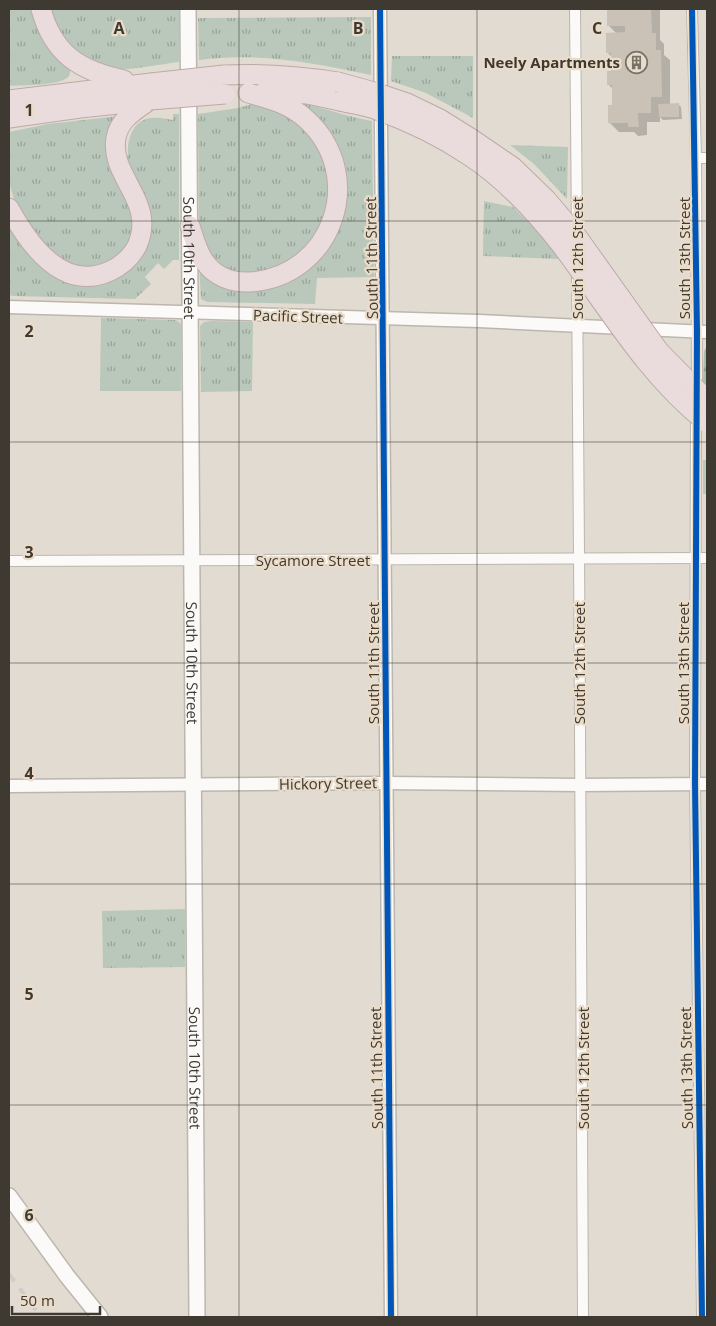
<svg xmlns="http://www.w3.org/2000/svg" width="716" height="1326" viewBox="0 0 716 1326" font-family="'Open Sans',sans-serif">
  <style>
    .grass { fill: url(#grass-tufts) }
    .forest { fill: url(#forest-firs) }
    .shadow { fill: #0003 }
    .building { fill: #cac2b6 }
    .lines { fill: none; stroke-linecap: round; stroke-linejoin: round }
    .minor-casing { stroke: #bbb6ae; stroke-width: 12 }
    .tertiary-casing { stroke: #bbb6ae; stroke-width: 15 }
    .secondary-casing { stroke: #bbb6ae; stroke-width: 18 }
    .motorway-casing { stroke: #bcaaa7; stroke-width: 21 }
    .minor { stroke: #fbfaf8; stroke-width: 10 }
    .tertiary { stroke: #fbfaf8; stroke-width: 12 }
    .secondary { stroke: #fbfaf8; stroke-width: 15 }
    .motorway { stroke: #eadcdd; stroke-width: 19 }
    .rail { stroke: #cfcdca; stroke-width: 4; stroke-dasharray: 9 9; stroke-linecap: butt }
    .motorway-bridge-casing { stroke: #bcaaa7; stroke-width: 21; stroke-linecap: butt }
    .motorway-bridge { stroke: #eadcdd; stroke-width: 19 }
    .cycleway-casing { stroke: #eadcc9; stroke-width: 9 }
    .cycleway { stroke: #0057b8; stroke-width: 6 }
    .grid { fill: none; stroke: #3e3931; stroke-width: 1; stroke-opacity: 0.55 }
    .labels { text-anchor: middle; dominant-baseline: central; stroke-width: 4.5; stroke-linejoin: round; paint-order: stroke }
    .poi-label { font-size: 15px; font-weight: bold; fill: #3e3931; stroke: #eadcc9; text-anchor: end }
    .street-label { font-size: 15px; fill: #3e3931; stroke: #eadcc9 }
    .grid-label { font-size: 16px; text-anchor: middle; font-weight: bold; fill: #3e3931; stroke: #eadcc9; stroke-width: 4.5; stroke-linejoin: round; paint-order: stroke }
  </style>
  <defs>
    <pattern id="grass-tufts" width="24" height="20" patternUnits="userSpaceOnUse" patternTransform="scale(1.25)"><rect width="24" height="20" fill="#b9c8ba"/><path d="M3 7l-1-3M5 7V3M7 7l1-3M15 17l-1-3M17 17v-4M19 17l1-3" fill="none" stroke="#98a398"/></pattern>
    <pattern id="forest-firs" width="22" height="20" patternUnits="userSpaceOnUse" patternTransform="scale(1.25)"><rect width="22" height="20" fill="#a8bead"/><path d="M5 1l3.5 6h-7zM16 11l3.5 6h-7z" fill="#8a9b8d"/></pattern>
  </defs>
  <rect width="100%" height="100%" fill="#e2dbd1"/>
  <g class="grass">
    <path d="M9 9H36L69 64C70 68 71 72 69 76 62 86 21 85 9 86Z"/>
    <path d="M48 9H179V62C161 64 134 70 117 69 110 69 102 65 95 62 70 52 58 33 48 9Z"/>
    <path d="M371 17V75C314 63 258 52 199 60L198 18Z"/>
    <path d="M392 56H473V118L426 93 391 81Z"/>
    <path d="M252 104 269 106 303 123 334 176 322 226 299 255 284 265 254 273 226 272 207 255 199 229 198 114 238 108Z"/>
    <path d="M305 104C328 109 349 117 372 121L374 277 317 278 315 304 207 302 201 299 199 263 213 278 304 269 344 167 338 147 328 130 316 117 300 105Z"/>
    <path d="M173 114H179V260H173L164 269 158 263 145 277 151 284 135 299 13 296 9 295V223L86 281 144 245 129 167 124 156 128 155C127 139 133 119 152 118 159 117 166 119 173 120Z"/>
    <path d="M119 116 136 216 131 243 111 264 86 269 58 260 18 213 9 182V132L48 124Z"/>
    <path d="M510 145 568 147 567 199 534 164Z"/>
    <path d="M484 201 513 207 543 237 560 259 483 256Z"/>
    <path d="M101 318 176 320 181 324V391H100Z"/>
    <path d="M212 321 253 322 252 391 201 392 200 326 204 322Z"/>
    <path d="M707 460V494H703V460Z"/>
    <path d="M185 909V967L103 968 102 911Z"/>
  </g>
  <path class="forest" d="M707 346V384H703L704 351Z"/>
  <path class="shadow" d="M609 9H660V40L664 44V55L670 60V105H679L681 107 682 119 663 120 660 117V122H647V135L638 136 634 132H619L609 122 614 106 613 89 608 84 612 72V57L608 53 617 34 609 26Z"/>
  <g class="building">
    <path d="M607 9H651L652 33H656V50H661L662 97H651V113H638L639 127H628V123H608V105H612V85H607V71H611V53H606V33L625 32V26H607Z"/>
    <path d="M679 103V117H659L658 104Z"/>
  </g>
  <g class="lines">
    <defs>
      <g id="minor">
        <path d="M575 9 577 233"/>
        <path d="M692 9 696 158 697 388"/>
        <path d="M696 158H707"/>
        <path d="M577 270C579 619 583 968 583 1317"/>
        <path d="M696 415 695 784 702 1317"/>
        <path d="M9 561 707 558"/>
      </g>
      <g id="tertiary">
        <path d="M380 9 391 1317"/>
        <path d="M9 307 479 321 707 332"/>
        <path d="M9 786 386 783 580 785 707 784"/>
      </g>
      <g id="secondary">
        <path id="s1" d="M188 9 197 1317"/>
        <path d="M9 1196 67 1276 100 1317"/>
      </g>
      <g id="motorway">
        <path d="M41 9C53 54 80 71 124 80"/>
        <path d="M224 75C263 73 300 76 338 82"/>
        <path d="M264 92 307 94 340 101"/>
        <path d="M9 100 151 83"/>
        <path d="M9 118 80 108 147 101"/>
        <path d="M9 208C28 243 62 293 110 271 121 266 131 257 137 246 157 201 109 177 116 138 119 119 136 110 150 100"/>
        <path d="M190 226C194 238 197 251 204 261 215 277 232 283 250 282 333 277 368 175 306 119 290 104 269 99 248 93"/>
      </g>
    </defs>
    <use href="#minor" class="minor-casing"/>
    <use href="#tertiary" class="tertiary-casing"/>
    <use href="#secondary" class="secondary-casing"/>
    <use href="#motorway" class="motorway-casing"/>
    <use href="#minor" class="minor"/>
    <use href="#tertiary" class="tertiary"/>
    <use href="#secondary" class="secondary"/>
    <use href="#motorway" class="motorway"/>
    <path class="rail" d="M9 1274 41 1317"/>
    <defs>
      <g id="motorway-bridge">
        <path d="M338 82 374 92 407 103 440 119 472 139 513 167 546 199 574 232 659 351 707 400"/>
        <path d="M151 83 224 75"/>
        <path d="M150 100 225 94"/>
        <path d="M340 101C352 104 365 105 377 110 408 121 441 137 468 155 502 177 536 213 561 245 607 306 646 375 707 423"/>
      </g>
    </defs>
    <use href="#motorway-bridge" class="motorway-bridge-casing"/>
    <use href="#motorway-bridge" class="motorway-bridge"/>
    <defs>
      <g id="cycleway">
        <path d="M380 9 391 1317"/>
        <path d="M692 9 697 331 695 784 702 1317"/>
      </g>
    </defs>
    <use href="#cycleway" class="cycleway-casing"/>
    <use href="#cycleway" class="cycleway"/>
  </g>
  <path class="grid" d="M239 9V1317M477 9V1317M9 221H707M9 442H707M9 663H707M9 884H707M9 1105H707"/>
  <defs>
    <symbol id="building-ring" viewBox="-11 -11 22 22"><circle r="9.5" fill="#eadcc9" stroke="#777269" stroke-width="1.5"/><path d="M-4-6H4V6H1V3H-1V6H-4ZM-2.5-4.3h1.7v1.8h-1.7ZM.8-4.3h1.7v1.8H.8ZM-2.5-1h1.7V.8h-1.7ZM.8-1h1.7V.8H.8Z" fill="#777269"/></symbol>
  </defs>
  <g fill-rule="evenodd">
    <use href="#building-ring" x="624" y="50" width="25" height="25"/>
  </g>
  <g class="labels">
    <g class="poi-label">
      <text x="620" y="62">Neely Apartments</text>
    </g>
    <g class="street-label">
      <text stroke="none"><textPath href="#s1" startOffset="249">South 10th Street</textPath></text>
      <text transform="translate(371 258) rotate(-91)">South 11th Street</text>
      <text transform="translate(577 258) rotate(-90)">South 12th Street</text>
      <text transform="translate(684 258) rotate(-90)">South 13th Street</text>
      <text transform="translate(298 316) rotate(2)">Pacific Street</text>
      <text x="313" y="560">Sycamore Street</text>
      <text stroke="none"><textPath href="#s1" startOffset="654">South 10th Street</textPath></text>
      <text transform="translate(373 663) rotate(-90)">South 11th Street</text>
      <text transform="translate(579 663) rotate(-90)">South 12th Street</text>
      <text transform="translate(683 663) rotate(-90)">South 13th Street</text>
      <text transform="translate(328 783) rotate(-1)">Hickory Street</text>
      <text stroke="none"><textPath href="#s1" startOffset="1059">South 10th Street</textPath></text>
      <text transform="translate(376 1068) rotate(-91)">South 11th Street</text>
      <text transform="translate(583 1068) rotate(-90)">South 12th Street</text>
      <text transform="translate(686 1068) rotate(-91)">South 13th Street</text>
    </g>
  </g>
  <g class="grid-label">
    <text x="119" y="34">A</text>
    <text x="358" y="34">B</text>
    <text x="597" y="34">C</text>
    <text x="29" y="116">1</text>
    <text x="29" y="337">2</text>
    <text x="29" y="558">3</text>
    <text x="29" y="779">4</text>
    <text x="29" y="1000">5</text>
    <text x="29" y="1221">6</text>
  </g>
  <rect width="716" height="1326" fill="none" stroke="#3e3931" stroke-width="20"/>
  <path d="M12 1306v8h88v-8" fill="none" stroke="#3e3931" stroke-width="2.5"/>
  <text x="20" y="1306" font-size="15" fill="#3e3931" stroke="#eadcc9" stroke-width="4" paint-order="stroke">50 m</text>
</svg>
